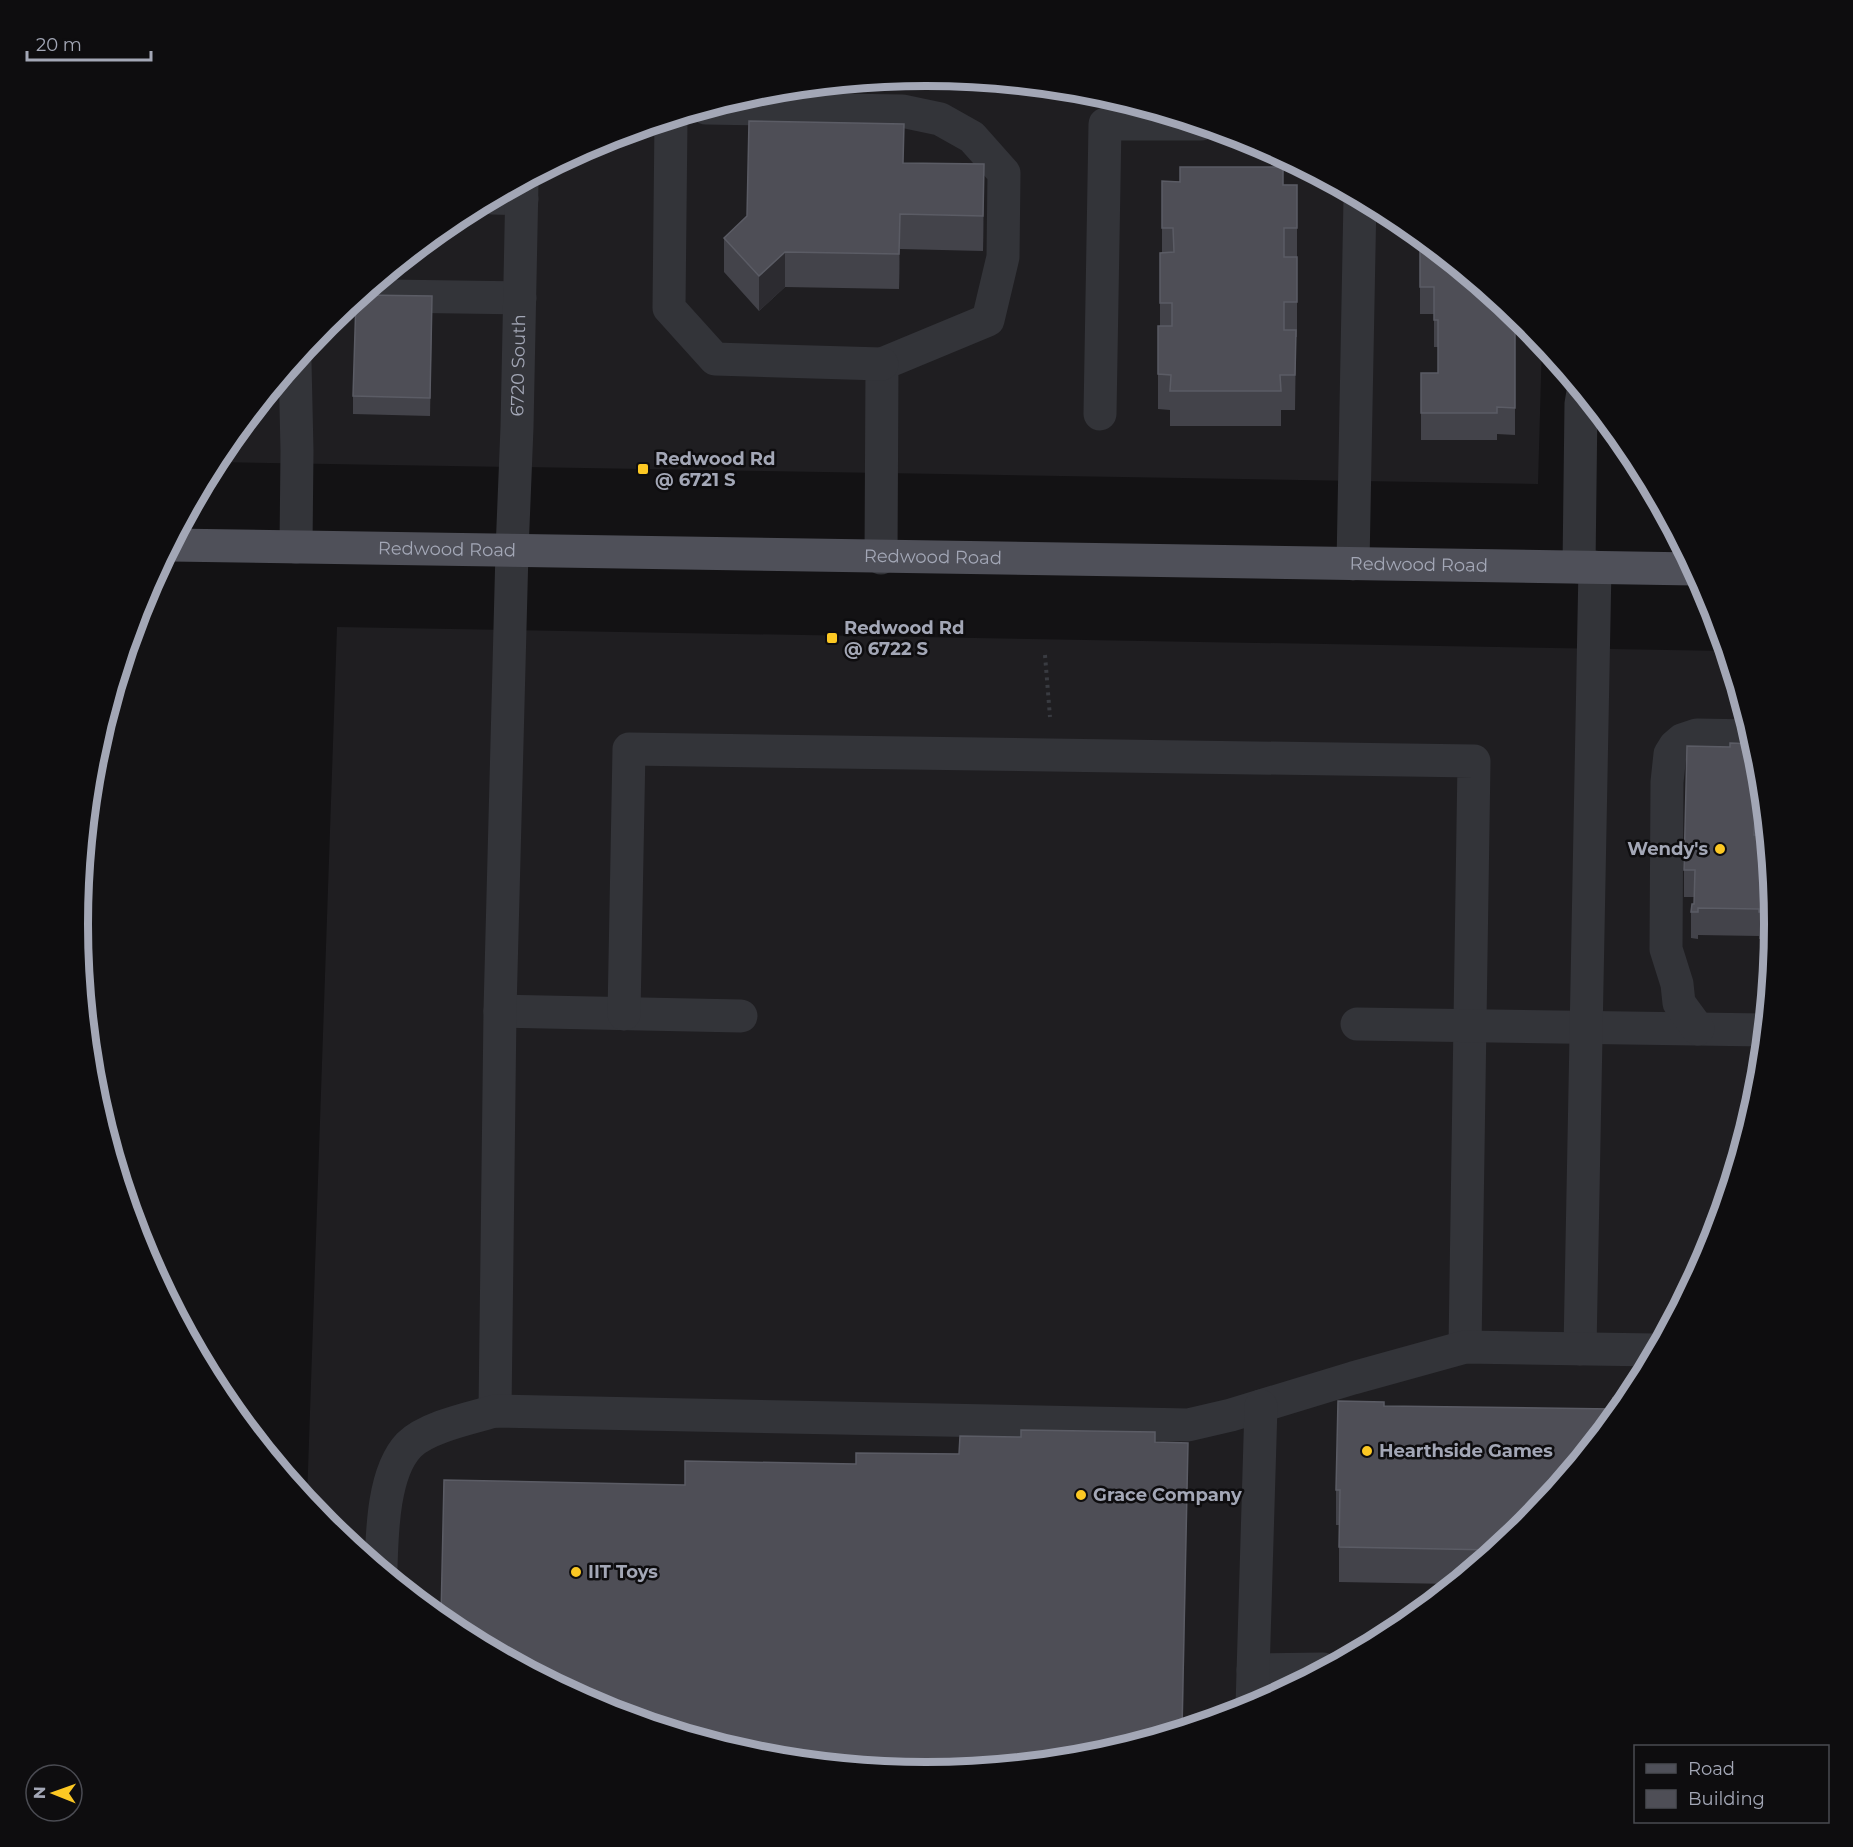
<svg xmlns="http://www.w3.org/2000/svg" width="1853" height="1847" viewBox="0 0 1853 1847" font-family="Montserrat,sans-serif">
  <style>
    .built { fill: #1f1e21 }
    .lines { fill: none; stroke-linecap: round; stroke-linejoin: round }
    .path { stroke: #393b41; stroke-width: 4; stroke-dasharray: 3 4.5; stroke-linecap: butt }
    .minor { stroke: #333439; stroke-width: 33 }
    .major { stroke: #4f5059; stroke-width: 33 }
    .wall { fill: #43434a }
    .shaded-wall { fill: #2c2b30 }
    .building { fill: #4e4e56; stroke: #5b5c65; stroke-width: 1.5 }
    .poi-dot { fill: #fcc823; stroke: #0e0d0f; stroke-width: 2 }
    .labels { text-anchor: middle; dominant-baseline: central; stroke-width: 5; stroke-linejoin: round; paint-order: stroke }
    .street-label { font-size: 18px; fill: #a3a7b6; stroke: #0e0d0f }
    .poi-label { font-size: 18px; font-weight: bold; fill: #a3a7b6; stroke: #0e0d0f; text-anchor: start }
    .rim { fill: none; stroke: #a3a7b6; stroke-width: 8 }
  </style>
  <rect width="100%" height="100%" fill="#131214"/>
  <g class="built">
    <path d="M927 75 1092 91 1252 140 1398 218 1527 324 1542 342 1538 484 216 462 221 452 327 323 455 218 602 139 761 91Z"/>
    <path d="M337 627 1726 651 1759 758 1775 924 1759 1089 1710 1249 1632 1395 1526 1524 1398 1629 1251 1708 1092 1756 926 1772 761 1756 601 1707 455 1629 326 1523 307 1499Z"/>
  </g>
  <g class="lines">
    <path class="path" d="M1045 655 1050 717"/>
    <g class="minor">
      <path d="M706 108 902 111 940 119 972 137 1004 173 1003 257 988 320 882 364 881 558"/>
      <path d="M671 119 669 308 715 359 882 364"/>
      <path d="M492 198 522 199"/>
      <path d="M389 296 520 298"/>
      <path d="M295 362 297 451 296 547"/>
      <path d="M1100 414 1105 124H1201"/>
      <path d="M1353 564 1360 198"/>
      <path d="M1579 567 1581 404 1583 392"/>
      <path d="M500 1011 741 1016"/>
      <path d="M624 1014 629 749 1474 761 1465 1347"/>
      <path d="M1357 1024 1765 1030"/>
      <path d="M1698 1029 1679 1003 1677 984 1666 949 1667 782 1670 754 1675 746 1682 740 1697 735 1752 736"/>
      <path d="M1580 1349 1595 567"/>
      <path id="s1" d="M495 1411 500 1011 512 551 517 427 522 182"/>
      <path d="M381 1568C382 1533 383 1472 409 1445 427 1427 471 1418 495 1411L1188 1425 1231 1415 1353 1378 1465 1347 1656 1350"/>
      <path d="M1253 1670 1323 1669"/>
      <path d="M1252 1707 1261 1406"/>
    </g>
    <path class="major" id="s2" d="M171 545 1695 569"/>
  </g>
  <g class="wall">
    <path d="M904 163 984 199 983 251 900 249 899 289 785 287 759 311 724 272V238Z"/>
    <path d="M1162 181 1297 185V337H1296L1295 410H1281V426H1170V410L1158 409V326H1160V253H1162Z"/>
    <path d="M1420 252 1515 314V435L1497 434V440H1421V373H1438V347H1434V314H1420Z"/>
    <path d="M432 314 430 416 353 414V396Z"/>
    <path d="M1763 802 1762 835H1766L1768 855V869H1764L1763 906H1766V939H1759V936L1698 935V939L1691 938V912L1694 904V897H1684V870Z"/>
    <path d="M1629 1398 1526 1524 1453 1584 1339 1582V1525H1336V1490L1384 1406 1613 1409Z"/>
  </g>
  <g class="shaded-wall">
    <path d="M984 164V199L983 251V216Z"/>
    <path d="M900 214V249L899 289V254Z"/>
    <path d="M785 252V287L759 311V276Z"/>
    <path d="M1188 1443 1183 1728H1182Z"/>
  </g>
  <g class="building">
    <path d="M749 121 904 124 903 163 984 164 983 216 900 214 899 254 785 252 759 276 724 238 747 216Z"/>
    <path d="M1180 167H1283V185H1297V228H1284V257H1297V302H1284V330H1296L1295 375H1280L1281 391H1170L1171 375 1158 374V326H1172V303H1160V253L1174 252 1173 228H1162V181L1180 182Z"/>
    <path d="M1438 251 1515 314V408L1497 407V413H1421V373H1438V320H1434V287H1420V252Z"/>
    <path d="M361 295 432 296 430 398 353 396 356 300Z"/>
    <path d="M1730 743 1754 744 1759 758 1763 798 1762 809H1755L1754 835H1766L1767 842H1764L1763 906H1766V912H1759V909L1698 908V912H1691L1692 904H1694L1695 870H1684L1687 746 1730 747Z"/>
    <path d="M1613 1398H1629L1526 1524 1495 1550 1339 1547 1340 1490H1336L1338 1401 1384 1402V1406L1613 1409Z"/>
    <path d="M1021 1430 1155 1432V1442L1188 1443 1182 1728 1092 1756 926 1772 761 1756 601 1707 455 1629 441 1617 444 1480 685 1485V1461L856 1464V1453L959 1454 960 1436 1021 1437Z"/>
  </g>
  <g class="poi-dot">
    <rect x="637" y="463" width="12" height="12" rx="3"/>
    <rect x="826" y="632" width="12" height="12" rx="3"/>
    <circle cx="1720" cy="849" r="6"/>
    <circle cx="1367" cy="1451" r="6"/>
    <circle cx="1081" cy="1495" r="6"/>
    <circle cx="576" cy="1572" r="6"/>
  </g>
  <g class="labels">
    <g class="street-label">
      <text stroke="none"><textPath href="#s1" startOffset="1046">6720 South</textPath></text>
      <text stroke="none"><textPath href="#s2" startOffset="276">Redwood Road</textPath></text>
      <text stroke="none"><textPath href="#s2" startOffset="762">Redwood Road</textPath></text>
      <text stroke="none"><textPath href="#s2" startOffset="1248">Redwood Road</textPath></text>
    </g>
    <g class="poi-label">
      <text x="655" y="459">Redwood Rd<tspan x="655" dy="21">@ 6721 S</tspan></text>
      <text x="844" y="628">Redwood Rd<tspan x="844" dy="21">@ 6722 S</tspan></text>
      <text x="1708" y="849" text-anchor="end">Wendy's</text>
      <text x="1379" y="1451">Hearthside Games</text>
      <text x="1093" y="1495">Grace Company</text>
      <text x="588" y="1572">IIT Toys</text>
    </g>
  </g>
  <path d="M0 0H1853V1847H0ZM88 924a838 838 0 1 1 1676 0a838 838 0 1 1-1676 0Z" fill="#0e0d0f" fill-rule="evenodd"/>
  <path class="rim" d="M88 924a838 838 0 1 1 1676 0a838 838 0 1 1-1676 0Z"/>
  <rect x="1634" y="1745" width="195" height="78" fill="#0e0d0f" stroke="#4a4b52" stroke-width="1.5"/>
  <rect x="1646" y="1764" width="30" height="9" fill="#4f5059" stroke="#4a4b52" stroke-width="1.5"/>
  <text x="1688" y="1775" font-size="18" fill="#a3a7b6">Road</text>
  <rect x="1646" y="1790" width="30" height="18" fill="#4e4e56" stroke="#4a4b52" stroke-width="1.5"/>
  <text x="1688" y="1805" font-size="18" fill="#a3a7b6">Building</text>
  <g transform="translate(54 1793) rotate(271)"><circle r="28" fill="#0e0d0f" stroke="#4a4b52" stroke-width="1.5"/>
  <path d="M0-4.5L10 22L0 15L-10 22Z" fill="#fcc823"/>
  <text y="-9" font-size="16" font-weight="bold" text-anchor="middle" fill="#a3a7b6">N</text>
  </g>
  <path d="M27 51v9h124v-9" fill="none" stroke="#a3a7b6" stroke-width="3"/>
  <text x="36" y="51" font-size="18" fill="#a3a7b6" stroke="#0e0d0f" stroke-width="4.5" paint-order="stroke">20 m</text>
</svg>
